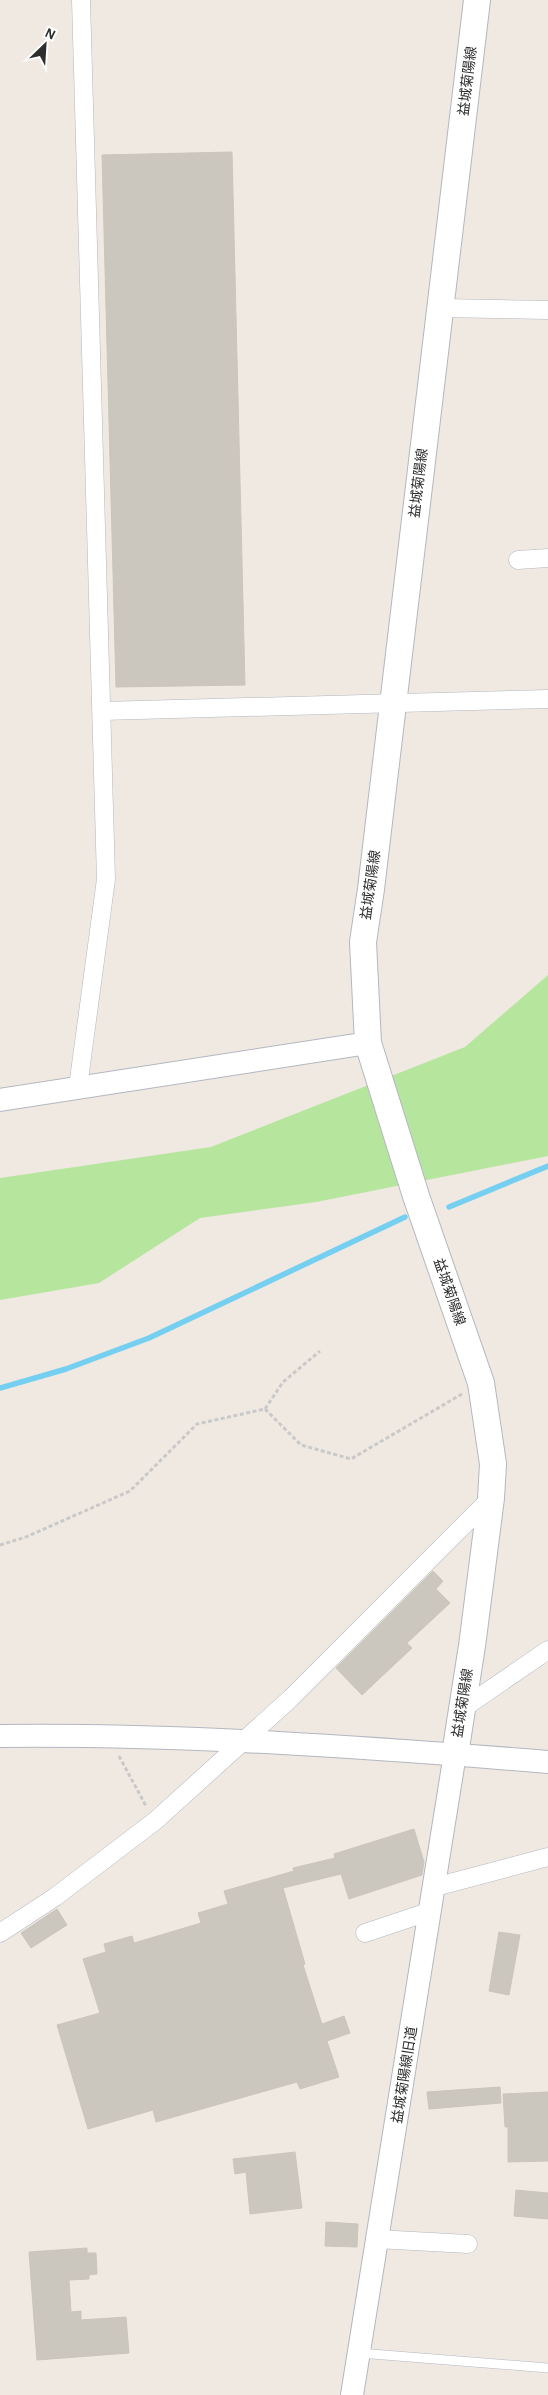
<svg xmlns="http://www.w3.org/2000/svg" width="548" height="2395" viewBox="0 0 548 2395" font-family="'Alegreya Sans','Noto Sans JP',sans-serif">
  <style>
    .green { fill: #b6e59e }
    .lines { fill: none; stroke-linecap: round; stroke-linejoin: round }
    .stream { stroke: #75cff0; stroke-width: 5.5 }
    .building { fill: #cbc7bf; stroke: #cbc5ba }
    .service-casing { stroke: #b4b7c1; stroke-width: 10 }
    .minor-casing { stroke: #b4b7c1; stroke-width: 19 }
    .tertiary-casing { stroke: #b4b7c1; stroke-width: 24 }
    .secondary-casing { stroke: #b4b7c1; stroke-width: 28 }
    .path { stroke: #c9c9c9; stroke-width: 3; stroke-dasharray: 4 2.5; stroke-linecap: butt }
    .service { stroke: #fff; stroke-width: 9 }
    .minor { stroke: #fff; stroke-width: 18 }
    .tertiary { stroke: #fff; stroke-width: 22 }
    .secondary { stroke: #fff; stroke-width: 26 }
    .labels { text-anchor: middle; dominant-baseline: central; stroke-width: 4; stroke-linejoin: round; paint-order: stroke }
    .street-label { font-size: 14px; fill: #2e2e2e; stroke: #fff }
  </style>
  <rect width="100%" height="100%" fill="#efe9e1"/>
  <path class="green" d="M548 975V1156L316 1202 200 1218 99 1283 0 1300V1178L211 1147 465 1047Z"/>
  <g class="lines">
    <g class="stream">
      <path d="M449 1207 548 1166"/>
      <path d="M0 1388 66 1369 149 1338 405 1217"/>
    </g>
  </g>
  <g class="building">
    <path d="M232 152 245 685 116 687 102 155Z"/>
    <path d="M433 1571 443 1581 436 1589 450 1603 407 1643 412 1648 362 1695 336 1668Z"/>
    <path d="M414 1829 424 1862 422 1875 349 1899 341 1874 283 1888 305 1964 303 1965 322 2024 344 2016 350 2033 327 2041 339 2077 300 2089 297 2082 156 2122 153 2110 88 2129 57 2025 100 2013 83 1959 106 1952 104 1944 132 1936 134 1943 201 1923 198 1913 228 1904 224 1891 294 1871 293 1868 335 1858 334 1854Z"/>
    <path d="M57 1909 67 1925 31 1948 21 1933Z"/>
    <path d="M499 1932 520 1935 509 1995 489 1991Z"/>
    <path d="M500 2087 501 2103 429 2109 427 2092Z"/>
    <path d="M548 2092V2161L508 2162V2127H505L503 2094Z"/>
    <path d="M295 2152 302 2208 250 2214 246 2172 235 2174 233 2159Z"/>
    <path d="M516 2190 548 2193V2219L514 2216Z"/>
    <path d="M326 2222 358 2224 357 2247 325 2246Z"/>
    <path d="M87 2248V2253H96L97 2274 89 2275V2279L69 2280 71 2312 81 2311V2320L126 2317 129 2353 37 2360 29 2252Z"/>
  </g>
  <g class="lines">
    <defs>
      <path id="service" d="M359 2353 548 2368"/>
      <g id="minor">
        <path d="M441 308 548 310"/>
        <path d="M518 560 548 558"/>
        <path d="M102 711 548 699"/>
        <path d="M78 1087 106 879 81 0"/>
        <path d="M462 1709 548 1650"/>
        <path d="M435 1887 548 1857"/>
        <path d="M0 1933 55 1897 155 1821 291 1698 491 1498"/>
        <path d="M365 1933 431 1911"/>
        <path d="M377 2239 468 2244"/>
      </g>
      <g id="tertiary">
        <path d="M0 1100 368 1043"/>
        <path d="M0 1736C183 1734 366 1747 548 1762"/>
        <path d="M352 2395 455 1754"/>
      </g>
      <path id="secondary" d="M455 1754 472 1646 491 1498 493 1464 481 1383 416 1196 368 1043 363 942 371 889 477 0"/>
    </defs>
    <use href="#service" class="service-casing"/>
    <use href="#minor" class="minor-casing"/>
    <use href="#tertiary" class="tertiary-casing"/>
    <use href="#secondary" class="secondary-casing"/>
    <g class="path">
      <path d="M265 1409 301 1445 351 1459 462 1394"/>
      <path d="M0 1545 26 1537 130 1491 197 1424 265 1409 283 1382 320 1351"/>
      <path d="M119 1756 146 1806"/>
    </g>
    <use href="#service" class="service"/>
    <use href="#minor" class="minor"/>
    <use href="#tertiary" class="tertiary"/>
    <use href="#secondary" class="secondary"/>
  </g>
  <g class="labels">
    <g class="street-label">
      <text transform="translate(468 81) rotate(-83)">益城菊陽線</text>
      <text transform="translate(419 483) rotate(-83)">益城菊陽線</text>
      <text transform="translate(371 885) rotate(-82)">益城菊陽線</text>
      <text transform="translate(449 1292) rotate(71)">益城菊陽線</text>
      <text transform="translate(463 1703) rotate(-81)">益城菊陽線</text>
      <text transform="translate(405 2075) rotate(-81)">益城菊陽線旧道</text>
    </g>
  </g>
  <g transform="translate(45 45) rotate(25)" stroke="#ffffff" stroke-width="4" paint-order="stroke">
  <path d="M0-4L9 19L0 12L-9 19Z" fill="#2e2e2e"/>
  <text y="-8" font-size="14" font-weight="bold" text-anchor="middle" fill="#2e2e2e">N</text>
  </g>
</svg>
